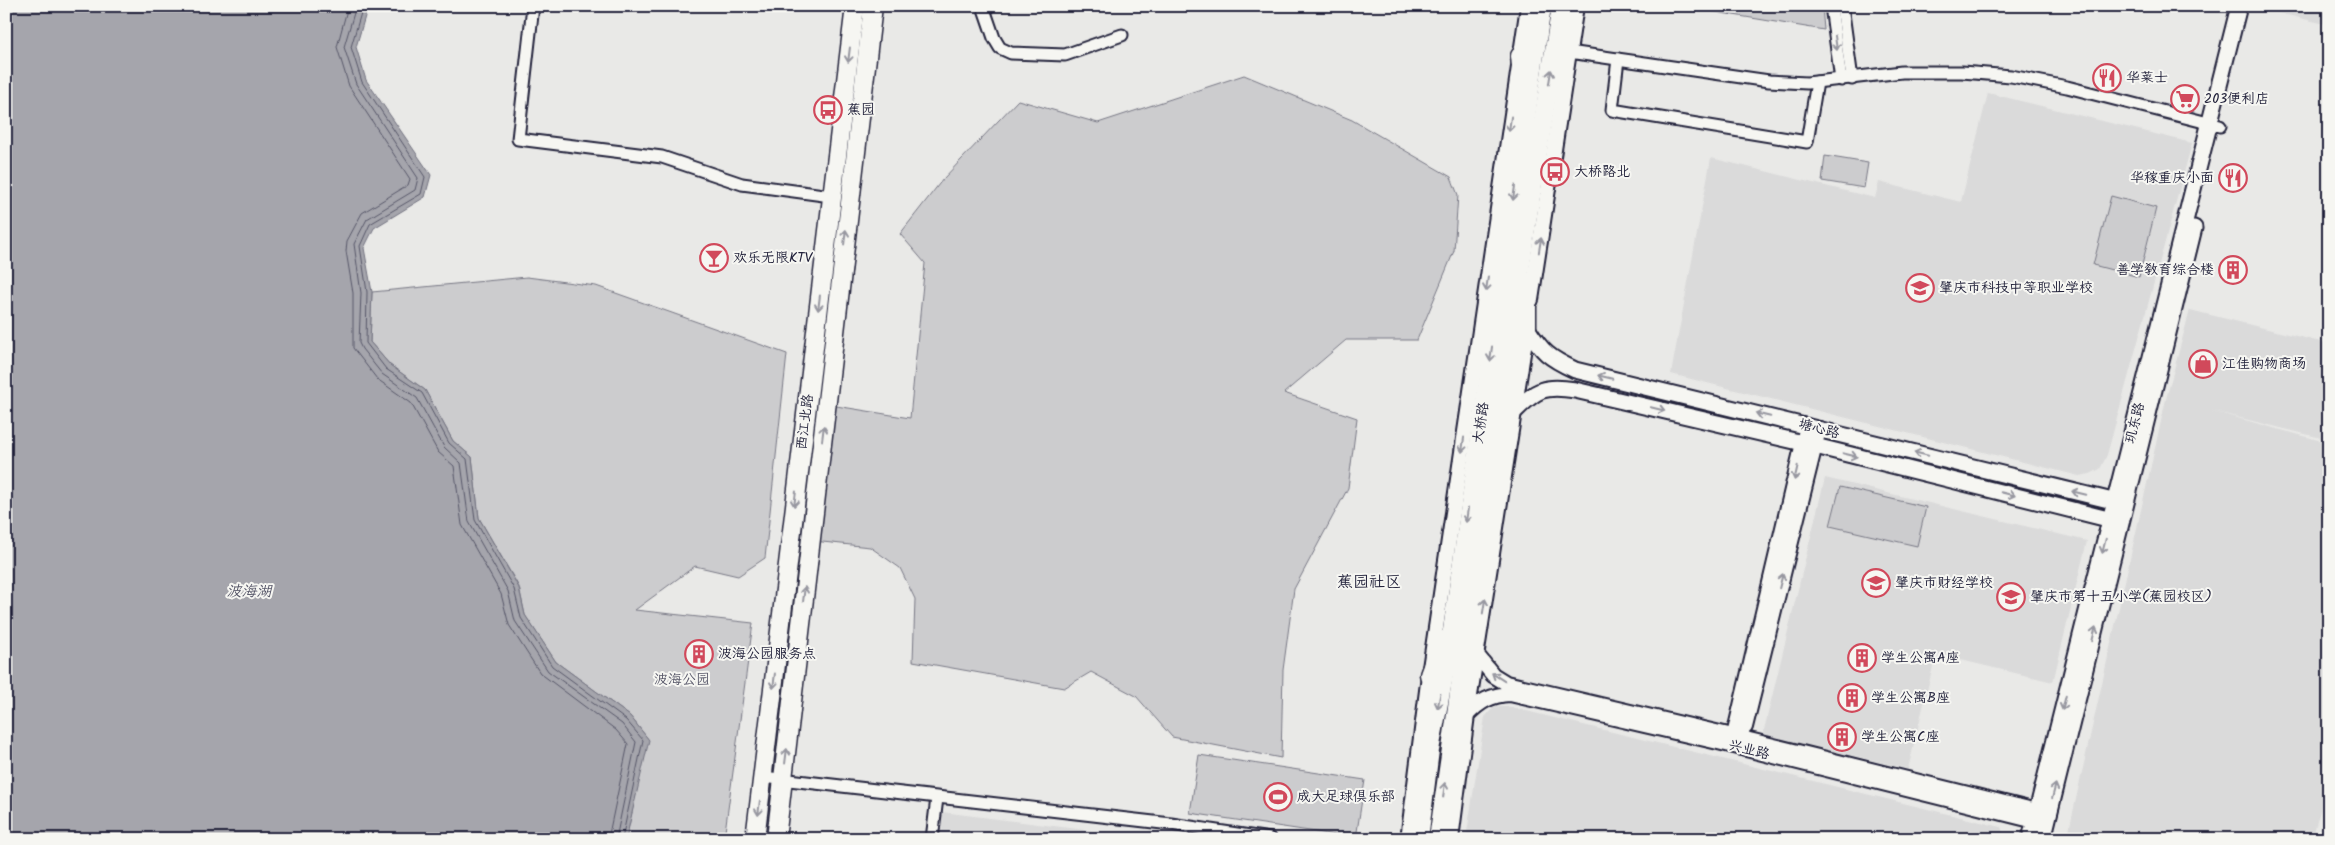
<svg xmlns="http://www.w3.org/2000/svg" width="2335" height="845" viewBox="0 0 2335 845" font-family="Kalam,'LXGW WenKai TC',sans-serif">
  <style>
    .built { fill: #dadada }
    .green { fill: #ccccce; stroke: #777784 }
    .water { fill: #a5a5ac; stroke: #71717f }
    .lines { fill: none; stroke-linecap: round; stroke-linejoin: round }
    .shore { stroke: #565668; stroke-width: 1 }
    .minor-casing { stroke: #22223b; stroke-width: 15 }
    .tertiary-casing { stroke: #22223b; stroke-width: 18 }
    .secondary-casing { stroke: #22223b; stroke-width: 19 }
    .primary-casing { stroke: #22223b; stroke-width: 21 }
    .minor { stroke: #f6f6f2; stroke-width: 11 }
    .tertiary { stroke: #f6f6f2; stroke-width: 14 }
    .secondary { stroke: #f6f6f2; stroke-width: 15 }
    .primary { stroke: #f6f6f2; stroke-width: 18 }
    .oneway { stroke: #9797a0 }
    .labels { text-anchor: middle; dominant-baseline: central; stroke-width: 4; stroke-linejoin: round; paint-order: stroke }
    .poi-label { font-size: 14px; fill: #22223b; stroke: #f6f6f2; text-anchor: start }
    .street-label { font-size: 14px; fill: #22223b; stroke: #f6f6f2 }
    .park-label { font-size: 14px; fill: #555567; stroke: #f6f6f2 }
    .water-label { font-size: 15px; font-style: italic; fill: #565668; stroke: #f6f6f2 }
    .quarter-label { font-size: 16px; fill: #22223b; stroke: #f6f6f2 }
  </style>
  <rect width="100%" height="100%" fill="#e9e9e7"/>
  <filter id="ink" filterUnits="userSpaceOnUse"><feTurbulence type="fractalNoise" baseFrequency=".02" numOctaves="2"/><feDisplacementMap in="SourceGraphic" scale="10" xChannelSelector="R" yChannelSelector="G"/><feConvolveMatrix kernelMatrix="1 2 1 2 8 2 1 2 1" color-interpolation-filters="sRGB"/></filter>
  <g filter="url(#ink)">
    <g class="built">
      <path d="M2267 6H2329V25L2266 10Z"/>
      <path d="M1988 93 2192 143 2107 455 2100 469 2090 474 2079 476 1671 374 1711 158 1875 198 1879 182 1961 202Z"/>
      <path d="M2190 310 2329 344V440L2212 411 2329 443V780L2312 839H2067L2166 399Z"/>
      <path d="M1825 478 2087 541 2053 682 1936 654 1908 769 1763 734Z"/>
      <path d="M1506 706 2001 827 2005 839H1466L1485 717 1493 708Z"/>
      <path d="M942 812 1157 839H939Z"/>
    </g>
    <g class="green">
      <path d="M1679 6H1822L1824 30Z"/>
      <path d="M1244 75 1352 120 1451 177 1458 195 1454 251 1417 340H1346L1284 393 1357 418 1348 488 1294 589 1283 670 1281 758 1172 737 1136 696 1091 672 1064 688 913 661 915 599 900 568 870 547 813 541 830 405 910 418 925 263 900 234 943 179 1018 100 1098 123Z"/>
      <path d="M1825 156 1868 163 1864 188 1822 181Z"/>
      <path d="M2111 196 2156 208 2139 277 2093 265Z"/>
      <path d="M527 277 596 286 787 354 765 558 738 576 695 566 635 610 753 623 724 839H626L648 739 630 716 556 662 525 615 519 587 479 518 472 457 453 441 425 390 390 365 370 342 372 292Z"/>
      <path d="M1840 487 1926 507 1917 546 1830 526Z"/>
      <path d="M1199 755 1365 780 1356 838 1190 813Z"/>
    </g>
    <path class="water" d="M6 6H368L356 47 366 80 431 175 425 197 374 228 364 248 372 292 370 342 390 365 425 390 453 441 472 457 479 518 519 588 525 615 556 662 630 716 649 740 626 839H6Z"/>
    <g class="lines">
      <g class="shore">
        <path d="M348 6 337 47 349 86 410 179 408 185 362 213 347 241 346 251 353 293V348L377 379 411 403 438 452 454 466 462 525 501 594 509 625 540 673 616 730 628 744 608 839"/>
        <path d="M356 6 344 47 356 84 418 178 415 190 367 219 354 244 361 293 359 343 362 349 382 374 417 398 444 447 461 463 469 522 508 591 515 621 548 671 622 724 636 742 616 839"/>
        <path d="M363 6 351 47 362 82 425 177 421 194 370 224 360 246 367 292 366 343 386 369 422 393 449 443 467 459 475 520 514 589 521 618 552 666 626 720 643 740 622 839"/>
      </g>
      <defs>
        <g id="minor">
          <path d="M533 6 518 139 662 157 742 184 831 196"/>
          <path d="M983 6 994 38 1000 48 1011 53 1065 55 1122 35"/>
          <path d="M1831 6 1841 80"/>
          <path d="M1842 6 1852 79"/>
          <path d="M1569 52 1769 81 1807 83 1902 72H1962L2011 76 2067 87 2220 126"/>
          <path d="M1618 59 1612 110 1807 142 1817 82"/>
          <path d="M763 777 1171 824 1270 839"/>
          <path d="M932 839 937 798"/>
        </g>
        <g id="tertiary">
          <path d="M1531 300 1576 6"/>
          <path d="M1476 654 1493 675 1506 683 1733 736 2037 811"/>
          <path d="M1467 715C1480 701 1491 695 1510 694L1718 742 2035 821"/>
          <path d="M1745 727 1819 429"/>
          <path d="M1732 744 1807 426"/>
          <path d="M1408 839 1429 675 1528 6"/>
          <path d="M1451 839 1467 715 1528 321"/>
        </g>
        <g id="secondary">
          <path d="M1527 328C1542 352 1549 358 1575 370L2125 504"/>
          <path d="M1515 411C1537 389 1544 385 1575 390L1803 443 2120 522"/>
          <path d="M2030 839 2239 6"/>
          <path d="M2043 839 2194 228"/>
        </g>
        <g id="primary">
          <path d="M1520 56 1523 88"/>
          <path d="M1527 328V286"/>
          <path d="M1429 675 1442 640"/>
          <path d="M755 839 855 6"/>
          <path d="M776 839 873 6"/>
          <path d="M1419 839 1430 750 1450 644 1542 6"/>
          <path d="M1438 839 1527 222 1561 6"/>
        </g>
      </defs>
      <use href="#minor" class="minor-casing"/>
      <use href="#tertiary" class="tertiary-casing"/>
      <use href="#secondary" class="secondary-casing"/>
      <use href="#primary" class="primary-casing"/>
      <use href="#minor" class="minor"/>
      <use href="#tertiary" class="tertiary"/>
      <use href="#secondary" class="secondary"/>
      <use href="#primary" class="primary"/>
    </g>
    <defs><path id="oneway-shaft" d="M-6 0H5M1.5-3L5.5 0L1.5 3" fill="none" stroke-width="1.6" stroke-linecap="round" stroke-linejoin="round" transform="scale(1.25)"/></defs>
    <g class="oneway">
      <use href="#oneway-shaft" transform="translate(1836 43) rotate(82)"/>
      <use href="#oneway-shaft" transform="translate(849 55) rotate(97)"/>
      <use href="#oneway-shaft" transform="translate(1550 77) rotate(-81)"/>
      <use href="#oneway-shaft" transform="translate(1510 124) rotate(98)"/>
      <use href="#oneway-shaft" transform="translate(1514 193) rotate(98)"/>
      <use href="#oneway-shaft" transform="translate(845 237) rotate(-83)"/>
      <use href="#oneway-shaft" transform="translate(1540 245) rotate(-81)"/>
      <use href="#oneway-shaft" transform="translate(1487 284) rotate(98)"/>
      <use href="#oneway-shaft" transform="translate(819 303) rotate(97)"/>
      <use href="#oneway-shaft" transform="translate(1491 354) rotate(98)"/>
      <use href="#oneway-shaft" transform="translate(1605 377) rotate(-167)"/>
      <use href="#oneway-shaft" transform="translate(1658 409) rotate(13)"/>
      <use href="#oneway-shaft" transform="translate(1763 415) rotate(-167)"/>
      <use href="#oneway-shaft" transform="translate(823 433) rotate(-83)"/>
      <use href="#oneway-shaft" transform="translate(1463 445) rotate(98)"/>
      <use href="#oneway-shaft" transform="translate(1921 454) rotate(-166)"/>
      <use href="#oneway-shaft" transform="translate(1850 455) rotate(14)"/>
      <use href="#oneway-shaft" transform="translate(1796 473) rotate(103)"/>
      <use href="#oneway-shaft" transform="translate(2079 493) rotate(-166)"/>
      <use href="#oneway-shaft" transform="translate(2008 494) rotate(14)"/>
      <use href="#oneway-shaft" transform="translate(795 499) rotate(97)"/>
      <use href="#oneway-shaft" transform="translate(1467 515) rotate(98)"/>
      <use href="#oneway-shaft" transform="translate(2104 546) rotate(104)"/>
      <use href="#oneway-shaft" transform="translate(1781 581) rotate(-76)"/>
      <use href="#oneway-shaft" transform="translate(804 594) rotate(-83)"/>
      <use href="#oneway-shaft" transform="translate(1484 606) rotate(-81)"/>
      <use href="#oneway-shaft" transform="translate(2094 634) rotate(-76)"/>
      <use href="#oneway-shaft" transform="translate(1498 677) rotate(-147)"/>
      <use href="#oneway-shaft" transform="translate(774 681) rotate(97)"/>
      <use href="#oneway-shaft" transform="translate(1439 701) rotate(101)"/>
      <use href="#oneway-shaft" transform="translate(2064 703) rotate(104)"/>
      <use href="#oneway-shaft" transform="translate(786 756) rotate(-83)"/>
      <use href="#oneway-shaft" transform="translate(1444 790) rotate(-83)"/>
      <use href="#oneway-shaft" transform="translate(2054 791) rotate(-76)"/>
      <use href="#oneway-shaft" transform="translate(759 808) rotate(97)"/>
    </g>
  </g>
  <defs>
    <symbol id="restaurant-ring" viewBox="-11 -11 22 22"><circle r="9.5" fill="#f6f6f2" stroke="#d1495b" stroke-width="1.5"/><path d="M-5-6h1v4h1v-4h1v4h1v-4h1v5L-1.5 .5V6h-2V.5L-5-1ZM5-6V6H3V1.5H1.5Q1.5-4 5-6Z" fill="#d1495b"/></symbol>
    <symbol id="supermarket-ring" viewBox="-11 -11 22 22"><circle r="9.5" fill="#f6f6f2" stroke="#d1495b" stroke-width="1.5"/><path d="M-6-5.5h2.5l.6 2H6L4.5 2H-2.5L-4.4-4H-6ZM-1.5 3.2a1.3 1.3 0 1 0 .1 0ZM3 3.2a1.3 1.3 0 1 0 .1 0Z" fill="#d1495b"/></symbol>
    <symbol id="bus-ring" viewBox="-11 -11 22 22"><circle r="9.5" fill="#f6f6f2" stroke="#d1495b" stroke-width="1.5"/><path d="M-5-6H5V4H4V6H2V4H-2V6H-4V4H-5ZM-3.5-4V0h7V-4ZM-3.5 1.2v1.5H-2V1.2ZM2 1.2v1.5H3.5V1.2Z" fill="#d1495b"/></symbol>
    <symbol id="bar-ring" viewBox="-11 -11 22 22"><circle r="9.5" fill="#f6f6f2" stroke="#d1495b" stroke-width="1.5"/><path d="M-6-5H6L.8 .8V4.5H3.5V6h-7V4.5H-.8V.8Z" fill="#d1495b"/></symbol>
    <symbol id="building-ring" viewBox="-11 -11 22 22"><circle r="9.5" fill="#f6f6f2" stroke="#d1495b" stroke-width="1.5"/><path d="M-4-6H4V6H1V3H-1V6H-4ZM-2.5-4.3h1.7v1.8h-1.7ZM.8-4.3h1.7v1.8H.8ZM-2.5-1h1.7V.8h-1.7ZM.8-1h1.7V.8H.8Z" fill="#d1495b"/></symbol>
    <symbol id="school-ring" viewBox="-11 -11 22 22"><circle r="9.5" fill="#f6f6f2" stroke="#d1495b" stroke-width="1.5"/><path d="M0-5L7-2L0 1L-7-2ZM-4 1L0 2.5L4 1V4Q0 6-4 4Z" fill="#d1495b"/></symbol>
    <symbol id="shop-ring" viewBox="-11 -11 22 22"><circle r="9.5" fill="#f6f6f2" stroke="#d1495b" stroke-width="1.5"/><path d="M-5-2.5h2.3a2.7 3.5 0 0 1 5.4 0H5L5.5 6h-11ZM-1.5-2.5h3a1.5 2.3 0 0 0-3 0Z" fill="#d1495b"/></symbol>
    <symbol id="stadium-ring" viewBox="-11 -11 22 22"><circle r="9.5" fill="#f6f6f2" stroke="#d1495b" stroke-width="1.5"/><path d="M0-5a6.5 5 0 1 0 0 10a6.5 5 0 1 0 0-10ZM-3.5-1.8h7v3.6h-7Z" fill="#d1495b"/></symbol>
  </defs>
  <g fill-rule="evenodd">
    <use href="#restaurant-ring" x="2091" y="62" width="32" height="32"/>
    <use href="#supermarket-ring" x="2169" y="83" width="32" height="32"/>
    <use href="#bus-ring" x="812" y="94" width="32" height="32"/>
    <use href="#bus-ring" x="1539" y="156" width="32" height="32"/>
    <use href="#restaurant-ring" x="2217" y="162" width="32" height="32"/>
    <use href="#bar-ring" x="698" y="242" width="32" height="32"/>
    <use href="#building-ring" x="2217" y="254" width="32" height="32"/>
    <use href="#school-ring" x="1904" y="272" width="32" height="32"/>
    <use href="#shop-ring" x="2187" y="348" width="32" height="32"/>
    <use href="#school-ring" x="1860" y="567" width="32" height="32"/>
    <use href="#school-ring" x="1995" y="581" width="32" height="32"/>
    <use href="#building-ring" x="683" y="638" width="32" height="32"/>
    <use href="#building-ring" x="1846" y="642" width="32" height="32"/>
    <use href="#building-ring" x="1836" y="682" width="32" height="32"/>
    <use href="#building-ring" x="1826" y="721" width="32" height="32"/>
    <use href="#stadium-ring" x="1262" y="781" width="32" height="32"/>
  </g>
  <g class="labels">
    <g class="poi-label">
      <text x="2126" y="78">华莱士</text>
      <text x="2204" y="99">203便利店</text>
      <text x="847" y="110">蕉园</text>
      <text x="1574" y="172">大桥路北</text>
      <text x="2214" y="178" text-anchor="end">华稼重庆小面</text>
      <text x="733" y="258">欢乐无限KTV</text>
      <text x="2214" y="270" text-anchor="end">善学教育综合楼</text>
      <text x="1939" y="288">肇庆市科技中等职业学校</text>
      <text x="2222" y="364">江佳购物商场</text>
      <text x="1895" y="583">肇庆市财经学校</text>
      <text x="2030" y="597">肇庆市第十五小学(蕉园校区)</text>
      <text x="718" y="654">波海公园服务点</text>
      <text x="1881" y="658">学生公寓A座</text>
      <text x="1871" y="698">学生公寓B座</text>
      <text x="1861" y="737">学生公寓C座</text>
      <text x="1297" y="797">成大足球俱乐部</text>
    </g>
    <g class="street-label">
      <text transform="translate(805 422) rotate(-83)">西江北路</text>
      <text transform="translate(1481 423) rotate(-82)">大桥路</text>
      <text transform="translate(2135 423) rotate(-76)">玑东路</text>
      <text transform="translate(1819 429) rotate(14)">塘心路</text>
      <text transform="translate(1749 750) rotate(14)">兴业路</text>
    </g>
    <g class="park-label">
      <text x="682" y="680">波海公园</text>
    </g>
    <g class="water-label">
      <text x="249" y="592">波海湖</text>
    </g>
    <g class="quarter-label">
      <text x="1369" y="582">蕉园社区</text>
    </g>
  </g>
  <rect width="2335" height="845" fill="none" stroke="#f6f6f2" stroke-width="25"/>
  <rect x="12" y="12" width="2310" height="820" fill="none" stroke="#22223b" stroke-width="2" filter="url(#ink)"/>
</svg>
